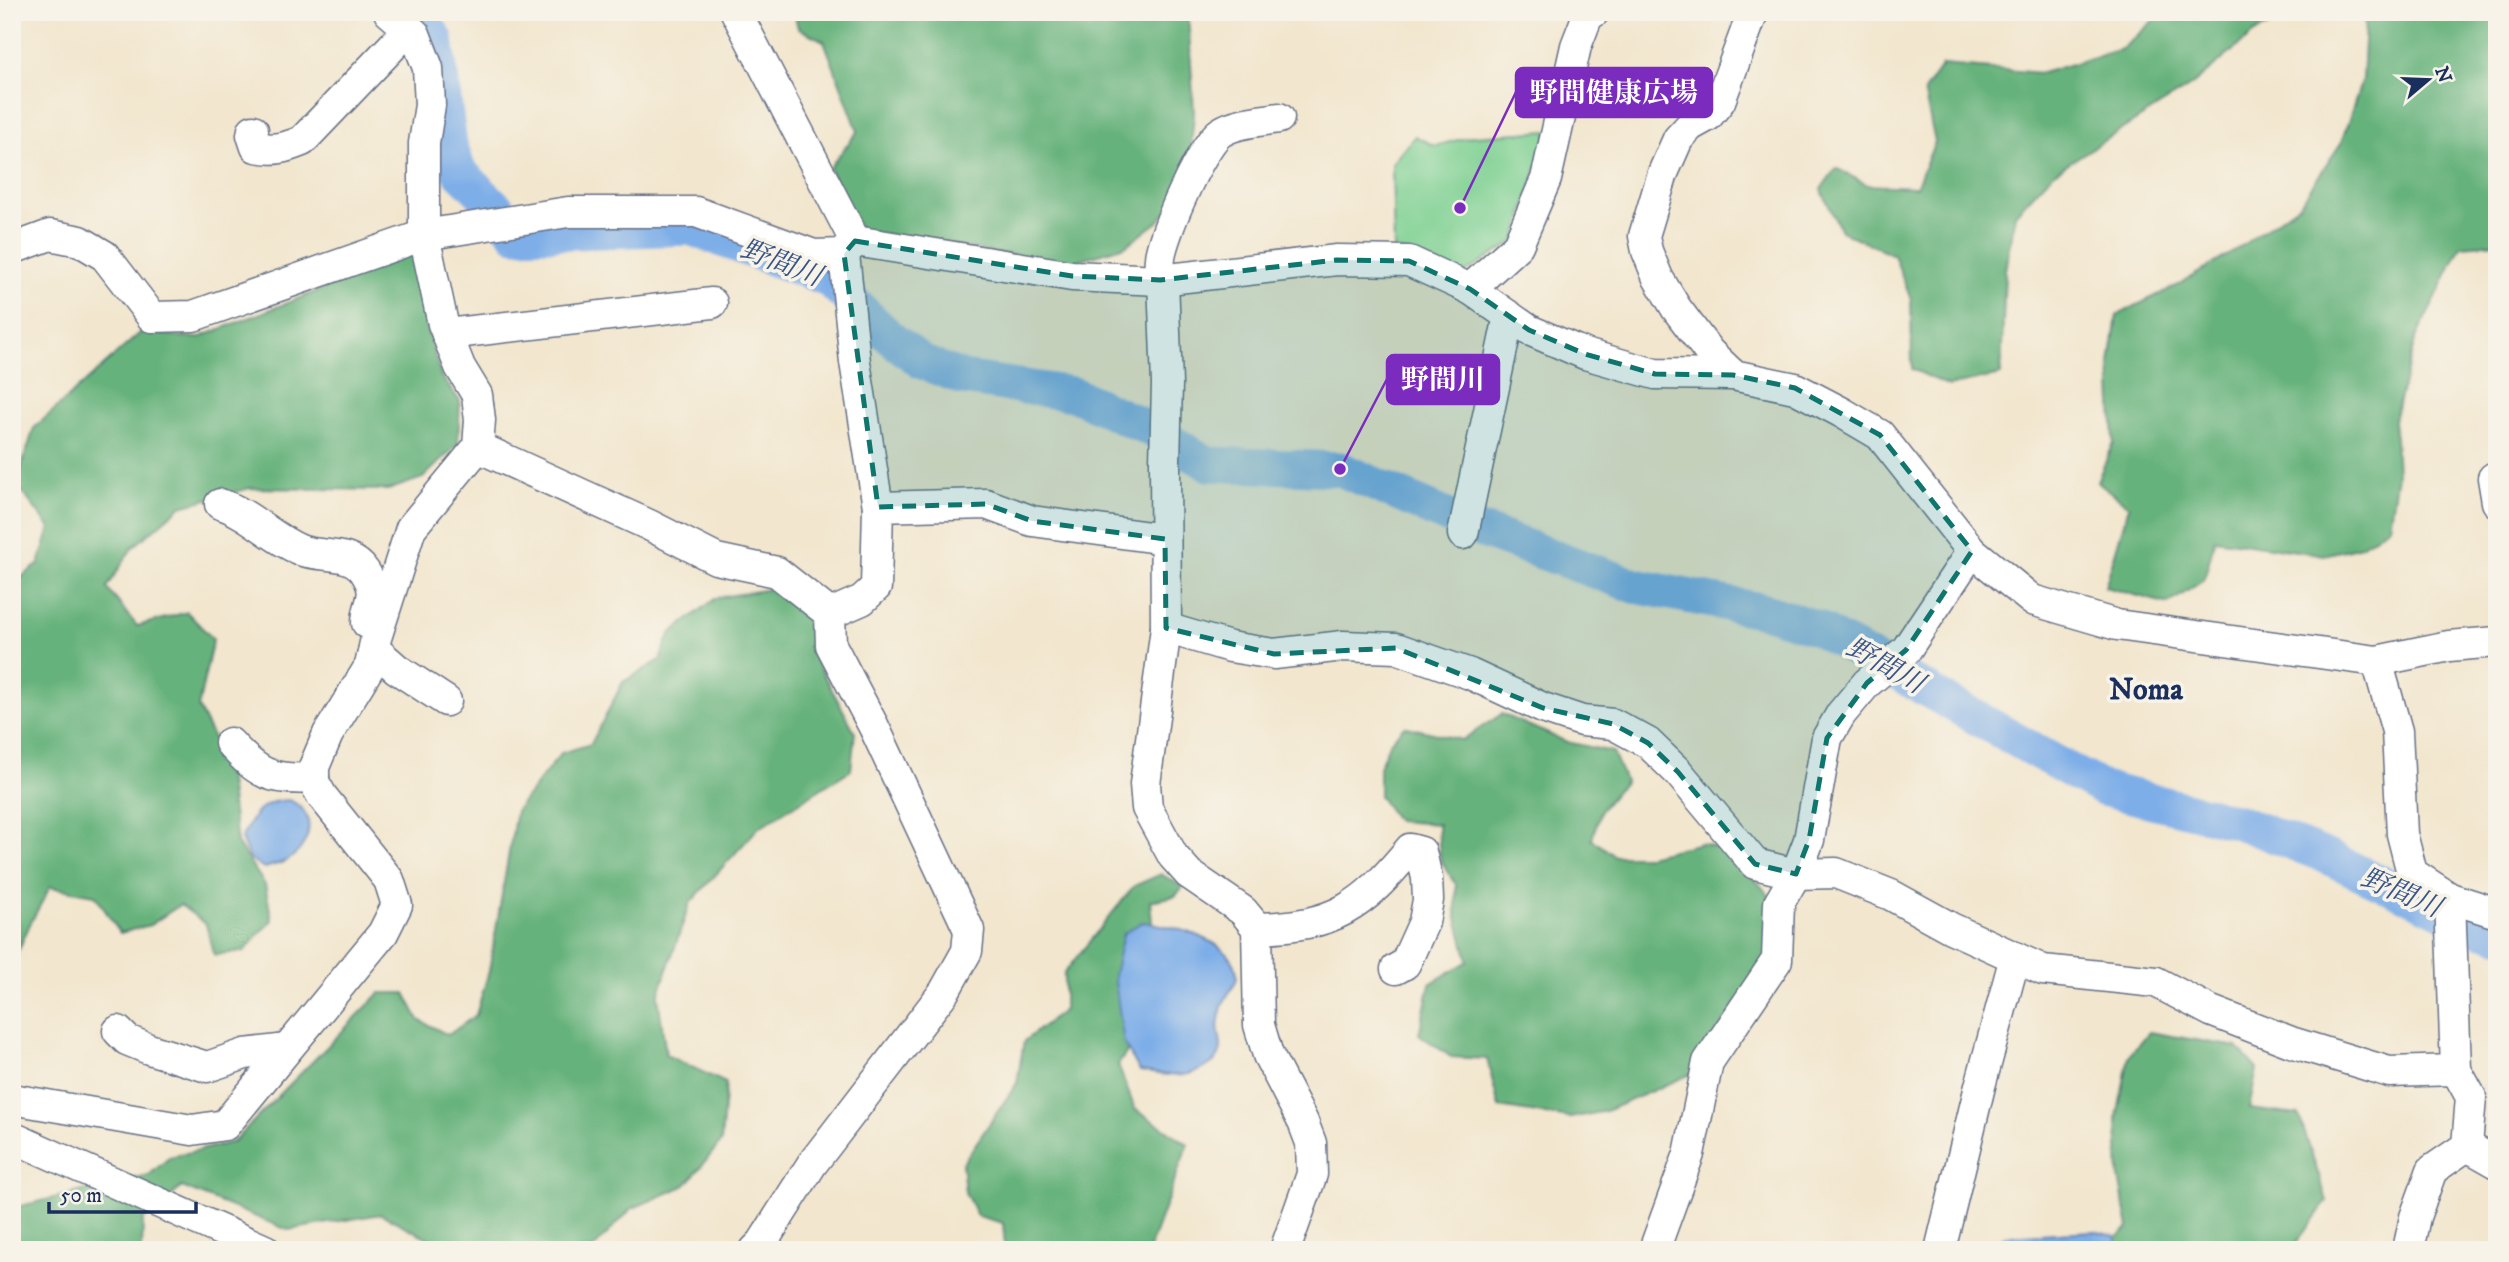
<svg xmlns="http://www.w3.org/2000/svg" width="2509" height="1262" viewBox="0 0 2509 1262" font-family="'IM FELL DW Pica','Noto Serif JP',serif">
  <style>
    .green { fill: #7dd092; stroke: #4c8078; stroke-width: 2 }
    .forest { fill: #66b27c; stroke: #40706d; stroke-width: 2 }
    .water { fill: #7eaee8; stroke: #4c6ea3; stroke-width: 2 }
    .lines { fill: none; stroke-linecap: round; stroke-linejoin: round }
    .river { stroke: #7eaee8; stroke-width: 35 }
    .minor-casing { stroke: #666f85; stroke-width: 33 }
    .minor { stroke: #fff; stroke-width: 30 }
    .marked { fill: #0f766e; fill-opacity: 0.2; stroke: #0f766e; stroke-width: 5; stroke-dasharray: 14 9; stroke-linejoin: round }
    .labels { text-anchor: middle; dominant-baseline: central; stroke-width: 7; stroke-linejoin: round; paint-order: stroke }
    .water-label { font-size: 28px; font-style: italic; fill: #395587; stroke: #f7f3e8 }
    .quarter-label { font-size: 30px; font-weight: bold; fill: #1b2f5e; stroke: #f7f3e8 }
    .leader { fill: none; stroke: #7b2cbf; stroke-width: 2.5 }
    .callout-dot { fill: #7b2cbf; stroke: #f7f3e8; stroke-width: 2.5 }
    .callout { fill: #7b2cbf; stroke: #7b2cbf; stroke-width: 2.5 }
    .callout-label { font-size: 28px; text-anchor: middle; font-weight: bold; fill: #fff }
  </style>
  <rect width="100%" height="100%" fill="#f7f3e8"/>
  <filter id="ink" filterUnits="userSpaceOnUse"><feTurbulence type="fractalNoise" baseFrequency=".0143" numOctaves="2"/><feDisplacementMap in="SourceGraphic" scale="14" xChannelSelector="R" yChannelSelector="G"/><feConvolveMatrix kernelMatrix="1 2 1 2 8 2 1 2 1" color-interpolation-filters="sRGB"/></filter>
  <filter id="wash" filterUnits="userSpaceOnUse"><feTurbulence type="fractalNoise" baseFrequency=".00686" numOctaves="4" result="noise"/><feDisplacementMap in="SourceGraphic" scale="28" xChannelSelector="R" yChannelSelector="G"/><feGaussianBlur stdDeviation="1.57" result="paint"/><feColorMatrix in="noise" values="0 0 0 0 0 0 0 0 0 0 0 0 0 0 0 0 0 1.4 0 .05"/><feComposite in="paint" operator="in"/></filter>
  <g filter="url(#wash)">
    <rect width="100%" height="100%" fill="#f2e6ce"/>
    <path class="green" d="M1548 131 1515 241 1463 274 1394 249 1392 163 1415 136 1435 146 1473 136Z"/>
    <g class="forest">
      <path d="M794 12H1188L1194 113 1188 183 1158 222 1125 246 1066 264 860 230 829 168 858 131 824 41 798 28Z"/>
      <path d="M2163 12H2292L2253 34 2192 85 2053 173 2015 214 2005 270 2001 375 1949 386 1912 369 1911 300 1894 255 1841 231 1821 189 1836 168 1867 185 1916 187 1935 142 1924 91 1942 65 2042 73 2122 49Z"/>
      <path d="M2347 12H2497V243L2461 246 2415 340 2394 420 2397 475 2389 526 2361 546 2324 555 2215 539 2204 580 2168 604 2105 587 2129 506 2097 481 2114 443 2110 364 2117 315 2176 286 2233 252 2300 204 2341 143 2362 80 2365 21Z"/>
      <path d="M414 253 426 326 441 376 460 401 458 444 423 478 388 490 250 488 181 506 132 548 107 588 137 626 187 612 213 639 198 707 227 766 237 843 265 885 272 920 244 951 214 955 206 924 180 905 150 925 120 933 95 895 50 887 31 922 12 964V584L39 564 50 528 16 484 34 428 141 332 198 338Z"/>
      <path d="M769 589 811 620 815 659 855 732 851 770 758 828 690 903 658 996 666 1055 726 1083 721 1142 686 1185 631 1209 592 1250H451L381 1214 288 1230 182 1187 143 1220 142 1250H12V1208L149 1175 170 1157 233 1142 380 993H405L419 1020 448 1035 476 1015 489 971 516 811 561 753 591 744 623 682 660 660 670 634 716 598Z"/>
      <path d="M1502 714 1567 742 1613 752 1625 781 1601 810 1592 839 1615 856H1648L1701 843 1731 852 1769 895 1768 955 1691 1074 1606 1111 1570 1118 1499 1107 1487 1059 1451 1057 1419 1034 1430 984 1468 961 1456 914V885L1440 859 1438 824 1397 821 1379 796V767L1389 744 1404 726 1462 740Z"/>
      <path d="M1161 874 1183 887 1175 896 1150 901 1154 944 1144 1027 1118 1065 1135 1109 1188 1144 1149 1250H987L1005 1247 1003 1223 977 1216 965 1192 962 1164 1017 1083 1024 1041 1064 1010V973L1134 886Z"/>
      <path d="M2149 1032 2237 1047 2257 1069 2249 1109 2299 1115 2327 1201 2291 1250H2099L2129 1228 2119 1178 2117 1117 2129 1056Z"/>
    </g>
    <g class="water">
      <path d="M290 800C294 803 301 806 303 810 316 828 304 851 286 861 279 864 271 866 264 868L250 859 241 839C255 813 259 801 290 800Z"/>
      <path d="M1142 922C1170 925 1236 939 1237 976 1237 985 1228 992 1225 1000 1222 1004 1221 1010 1220 1015 1216 1027 1220 1035 1221 1046 1221 1053 1217 1060 1211 1064 1185 1081 1169 1075 1140 1071L1124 1044 1114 975 1123 934Z"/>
      <path d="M2094 1231 2115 1236 2120 1250H1982L2005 1236Z"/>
    </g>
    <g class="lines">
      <path class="river" d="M417 12 436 39 450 145 459 171 500 211 516 234 690 228 828 279 893 340 922 362 963 378 1073 394 1148 428 1209 464 1340 469 1472 527 1635 586 1765 611 1817 628 2103 789 2238 822 2321 854 2479 929 2497 934"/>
    </g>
  </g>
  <g filter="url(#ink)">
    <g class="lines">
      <defs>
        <g id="minor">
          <path d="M736 12 855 241"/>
          <path d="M253 130 252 135 256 147C274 151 285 148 302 141L409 29"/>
          <path d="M855 241 1072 276 1160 280 1337 260 1409 261 1470 289 1529 330 1585 354 1655 374 1733 375 1795 388 1841 412 1880 435 1972 551 2032 600 2117 625 2377 661 2449 646 2497 642"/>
          <path d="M12 249 50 235 80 241 105 256 152 317 193 316 424 235 568 212H696L814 255 844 254"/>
          <path d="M1160 280C1160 273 1159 265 1160 258 1162 235 1202 144 1221 132 1236 122 1261 121 1279 118"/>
          <path d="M1163 280 1167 384 1165 462 1166 628 1145 784 1147 808 1173 856 1189 874 1243 911 1257 928 1259 1025 1268 1055 1303 1122 1311 1143 1312 1174 1285 1250"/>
          <path d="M1470 289 1518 245 1546 179 1576 46 1588 15 1594 12"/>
          <path d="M447 334 712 303"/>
          <path d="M1733 375 1709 352 1676 308 1658 278 1647 251 1644 236 1663 173 1678 139 1690 126 1708 116 1720 101 1753 12"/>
          <path d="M478 447 649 525 716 559 777 572 830 614"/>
          <path d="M2497 476 2493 478 2497 502"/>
          <path d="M220 504C250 513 271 538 300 550 321 558 351 550 365 572 381 597 367 601 367 623"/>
          <path d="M878 507 986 504 1032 521 1165 539"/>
          <path d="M1463 534 1509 316"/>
          <path d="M830 614 862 600 876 587 878 507 855 362 844 254 855 241"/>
          <path d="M1166 628 1230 647 1274 654 1343 646 1396 648 1470 674 1543 708 1582 721 1613 724 1648 743 1678 772 1755 864 1796 874 1836 873 1891 895 1951 928 2043 970 2156 982 2211 1011 2291 1042 2389 1072 2456 1070"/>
          <path d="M374 649 397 669 446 701"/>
          <path d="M2377 661 2397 731 2402 834 2412 873 2450 898 2497 913"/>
          <path d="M230 743C258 774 271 781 314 778"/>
          <path d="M1257 928C1335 926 1361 908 1410 849L1421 852 1427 878 1428 900 1424 922 1405 964 1396 969"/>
          <path d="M118 1031 127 1040 149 1049 207 1067 245 1054 287 1049"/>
          <path d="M12 1099 192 1130 225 1125 383 933 397 905 389 880 322 796 314 782V767L328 734 370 666 376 638 411 528 478 447 480 420 477 395 460 367 443 324 424 235V143L430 105 428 68 415 34 389 12"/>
          <path d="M12 1137 265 1250"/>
          <path d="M2467 1146 2497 1163"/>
          <path d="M755 1250 762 1243 812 1164 944 992 967 951 969 930 874 727 831 645 830 614"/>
          <path d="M1654 1250 1689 1154 1708 1062 1777 960 1779 903 1796 874 1809 840 1827 738 1841 714 1867 683 1906 650 1972 551"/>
          <path d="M1940 1250 1980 1086 2015 957"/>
          <path d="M2408 1250 2415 1217 2432 1170 2467 1146 2471 1097 2456 1070 2450 898"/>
        </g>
      </defs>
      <use href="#minor" class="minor-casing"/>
      <use href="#minor" class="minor"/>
    </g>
  </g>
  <path class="marked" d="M855 241 1072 276 1160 280 1337 260 1409 261 1470 289 1529 330 1585 354 1655 374 1733 375 1795 388 1880 435 1972 551 1906 650 1867 683 1827 738 1809 840 1796 874 1755 864 1678 772 1648 743 1613 724 1543 708 1396 648 1274 654 1166 628 1165 539 1032 521 986 504 878 507 844 254Z"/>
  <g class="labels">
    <g class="water-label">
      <text transform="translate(781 263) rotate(21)">野間川</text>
      <text transform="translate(1885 666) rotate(29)">野間川</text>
      <text transform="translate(2401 893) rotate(23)">野間川</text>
    </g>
    <g class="quarter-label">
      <text x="2146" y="690">Noma</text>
    </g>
  </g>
  <path class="leader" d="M1460 208L1516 92M1340 469L1387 379"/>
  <g class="callout-dot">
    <circle cx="1460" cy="208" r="7"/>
    <circle cx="1340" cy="469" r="7"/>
  </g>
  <g class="callout">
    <rect x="1516" y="68" width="196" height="49" rx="7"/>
    <rect x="1387" y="355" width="112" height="49" rx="7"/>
  </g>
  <g class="callout-label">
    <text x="1614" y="102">野間健康広場</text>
    <text x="1443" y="389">野間川</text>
  </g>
  <rect width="2509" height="1262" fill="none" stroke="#f7f3e8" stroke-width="42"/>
  <g transform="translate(2428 80) rotate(71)" stroke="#f7f3e8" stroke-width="5" paint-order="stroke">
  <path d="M0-5L12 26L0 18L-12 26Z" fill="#1b2f5e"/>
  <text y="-10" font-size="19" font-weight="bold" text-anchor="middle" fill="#1b2f5e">N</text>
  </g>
  <path d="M49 1202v10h147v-10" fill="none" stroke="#1b2f5e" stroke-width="3.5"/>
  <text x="60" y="1202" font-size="21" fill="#1b2f5e" stroke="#f7f3e8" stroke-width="5" paint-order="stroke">50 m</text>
</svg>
